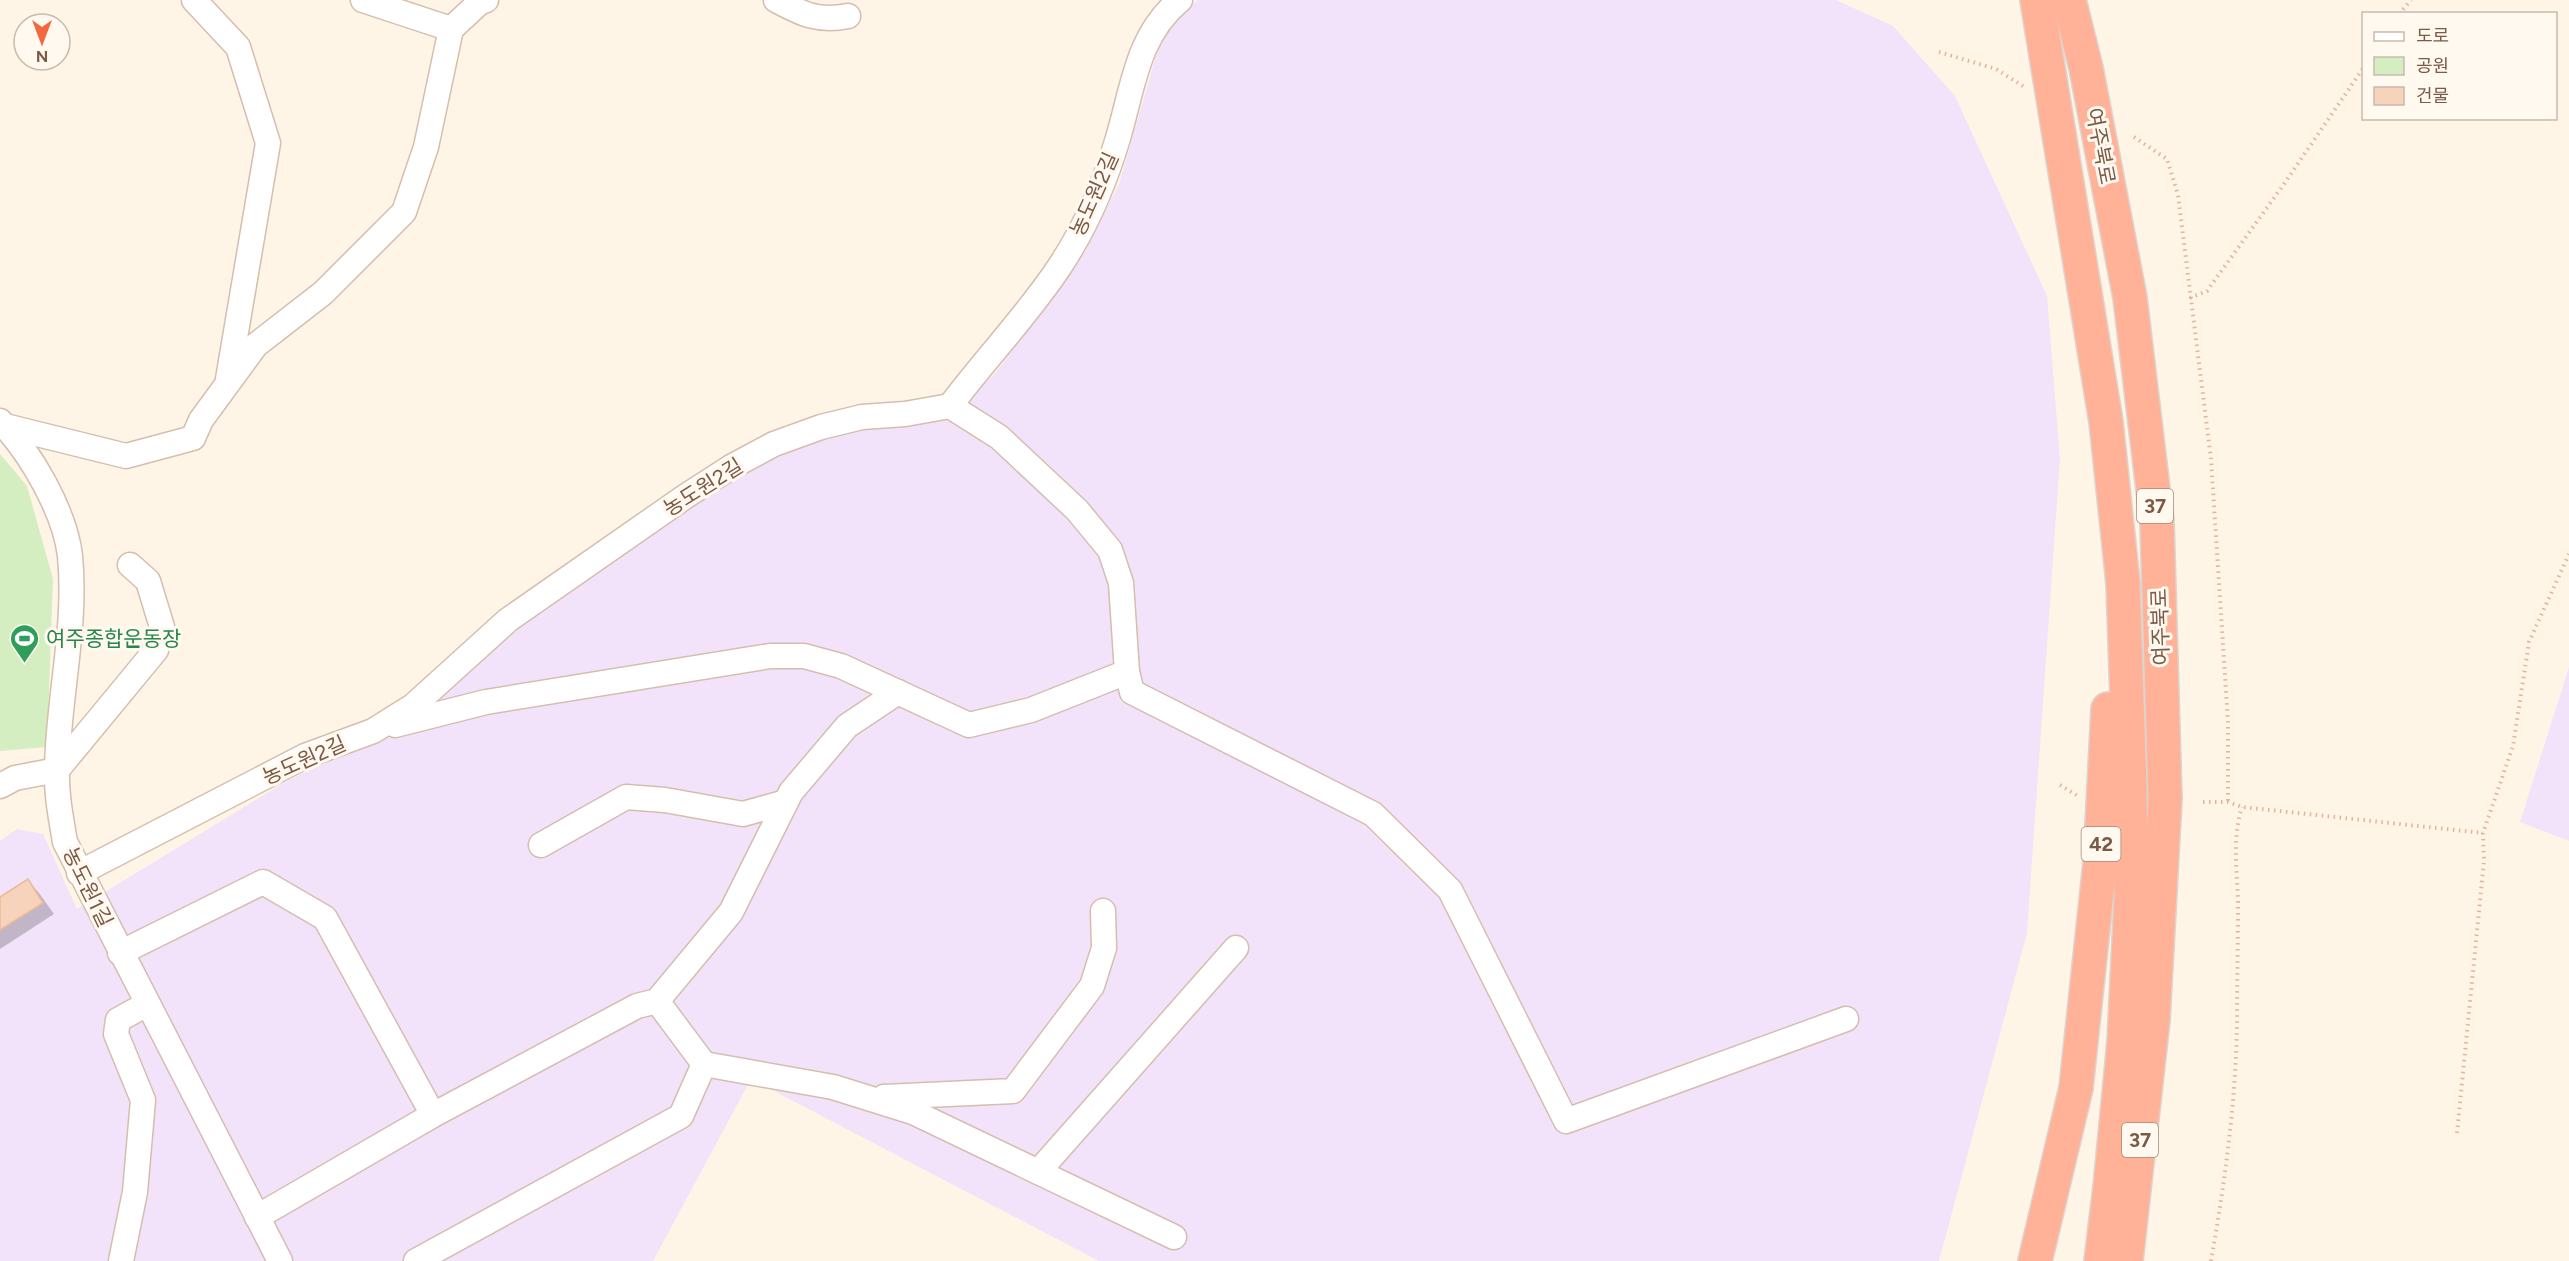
<svg xmlns="http://www.w3.org/2000/svg" width="2569" height="1261" viewBox="0 0 2569 1261" font-family="Figtree,'Noto Sans KR',sans-serif">
  <style>
    .education { fill: #f2e3fb }
    .green { fill: #d4eec2 }
    .shadow { fill: #0003 }
    .building { fill: #f7d3bb; stroke: #ecb999; stroke-width: 1.5 }
    .lines { fill: none; stroke-linecap: round; stroke-linejoin: round }
    .minor-casing { stroke: #d5bead; stroke-width: 27 }
    .highway-casing { stroke: #ddd4cf; stroke-width: 36 }
    .path { stroke: #ddb69d; stroke-width: 4; stroke-dasharray: 1.5 4.5; stroke-linecap: butt }
    .minor { stroke: #fff; stroke-width: 24 }
    .highway { stroke: #ffb297; stroke-width: 33 }
    .labels { text-anchor: middle; dominant-baseline: central; stroke-width: 6; stroke-linejoin: round; paint-order: stroke }
    .shield { fill: #fff9ef; stroke: #a38a79; stroke-width: 1.5 }
    .shield-label { font-size: 20px; font-weight: bold; fill: #7b5a47 }
    .street-label { font-size: 21px; fill: #7b5a47; stroke: #fff9ef }
    .leisure-label { font-size: 21px; fill: #27864d; stroke: #fff9ef; text-anchor: start }
  </style>
  <rect width="100%" height="100%" fill="#fff5e6"/>
  <g class="education">
    <path d="M1198 0H1836L1893 26 1955 96 2047 296 2060 459 2027 933 1939 1261H1099L751 1079 653 1261H0V841L17 829 43 834 77 909 280 785 429 707 514 625 737 474 801 445 891 419 993 376 1082 256 1119 184 1158 49 1179 15Z"/>
    <path d="M2569 667V841L2520 822Z"/>
  </g>
  <path class="green" d="M0 454 27 486 53 579 47 747 0 751Z"/>
  <path class="shadow" d="M28 881 39 893 54 914 0 949V899Z"/>
  <path class="building" d="M28 879 43 903 0 930V897Z"/>
  <g class="lines">
    <defs>
      <g id="minor">
        <path d="M194 0 238 47 268 143 228 379"/>
        <path d="M363 0 451 29"/>
        <path d="M776 0C802 14 818 22 848 16"/>
        <path d="M950 406 999 437 1077 510 1110 550 1121 583 1127 672 1132 692 1373 814 1450 890 1566 1121 1846 1019"/>
        <path d="M0 421C31 453 65 512 70 556 77 627 58 699 57 769 56 794 61 818 65 842L280 1261"/>
        <path d="M5 426 126 456 193 438 201 420 256 345 323 293 404 212 426 147 451 29 479 3 486 0"/>
        <path d="M395 725 486 702 770 656H804L841 666 969 725 1031 710 1127 672"/>
        <path d="M0 786 15 778 57 770 156 650 162 627 148 581 130 565"/>
        <path d="M541 845 626 797 665 800 743 814 786 802"/>
        <path d="M79 873 305 756 373 731 413 706 508 620 686 496 731 467 774 444 821 427 862 417 905 414 950 406C985 359 1027 316 1060 266 1085 228 1105 182 1118 138 1133 88 1137 35 1180 0"/>
        <path d="M120 953 263 882 325 918 433 1115"/>
        <path d="M657 1001 704 1064"/>
        <path d="M884 1097 1013 1091 1092 986 1104 948 1103 911"/>
        <path d="M1038 1172 1236 948"/>
        <path d="M257 1217 433 1115 637 1006 657 1001 731 912 791 792 847 726 898 692"/>
        <path d="M121 1261 135 1192 143 1100 116 1034 118 1020 147 1004"/>
        <path d="M416 1261 681 1116 704 1064 833 1087 913 1112 1174 1237"/>
      </g>
      <g id="highway">
        <path d="M2037 0 2106 422 2123 583 2130 786 2131 899 2124 1042 2110 1187 2101 1261"/>
        <path d="M2069 0 2086 68 2130 298 2157 522 2165 799 2153 1020 2126 1261"/>
        <path d="M2035 1261 2076 1088 2100 863 2108 709"/>
      </g>
    </defs>
    <use href="#minor" class="minor-casing"/>
    <use href="#highway" class="highway-casing"/>
    <g class="path">
      <path d="M2399 14 2411 0"/>
      <path d="M1939 52 1996 69 2026 88"/>
      <path d="M2134 137 2167 159 2178 195 2211 459 2228 722V802"/>
      <path d="M2190 298 2207 291 2284 184 2364 67"/>
      <path d="M2060 785 2078 796"/>
      <path d="M2203 802H2228L2242 807 2483 833"/>
      <path d="M2457 1133 2484 861 2483 833 2513 746 2529 642 2569 554"/>
      <path d="M2211 1261C2225 1181 2236 1102 2237 1021 2237 981 2238 941 2238 902 2237 869 2232 839 2242 807"/>
    </g>
    <use href="#minor" class="minor"/>
    <use href="#highway" class="highway"/>
  </g>
  <defs>
    <symbol id="stadium-pin" viewBox="-11 -11 22 30"><path d="M0 17L-7.5 6A9.5 9.5 0 1 1 7.5 6Z" fill="#2e9e5b" stroke="#fff9ef"/><path d="M0-5a6.5 5 0 1 0 0 10a6.5 5 0 1 0 0-10ZM-3.5-1.8h7v3.6h-7Z" fill="#fff"/></symbol>
  </defs>
  <g fill-rule="evenodd">
    <use href="#stadium-pin" x="8" y="622" width="33" height="45"/>
  </g>
  <g class="labels">
    <g class="shield">
      <rect x="2137" y="489" width="36" height="34" rx="4.5"/>
      <rect x="2081.5" y="827" width="39" height="34" rx="4.5"/>
      <rect x="2122" y="1123" width="36" height="34" rx="4.5"/>
    </g>
    <g class="shield-label">
      <text x="2155" y="506">37</text>
      <text x="2101" y="844">42</text>
      <text x="2140" y="1140">37</text>
    </g>
    <g class="street-label">
      <text transform="translate(2101 146) rotate(79)">여주북로</text>
      <text transform="translate(1094 194) rotate(-66)">농도원2길</text>
      <text transform="translate(703 487) rotate(-32)">농도원2길</text>
      <text transform="translate(2160 627) rotate(-92)">여주북로</text>
      <text transform="translate(304 760) rotate(-24)">농도원2길</text>
      <text transform="translate(88 887) rotate(64)">농도원1길</text>
    </g>
    <g class="leisure-label">
      <text x="46" y="638">여주종합운동장</text>
    </g>
  </g>
  <rect x="2362" y="12" width="195" height="108" fill="#fff9ef" stroke="#cab9ac" stroke-width="1.5"/>
  <rect x="2374" y="32" width="30" height="9" fill="#ffffff" stroke="#cab9ac" stroke-width="1.5"/>
  <text x="2416" y="42" font-size="18" fill="#7b5a47">도로</text>
  <rect x="2374" y="57" width="30" height="18" fill="#d4eec2" stroke="#cab9ac" stroke-width="1.5"/>
  <text x="2416" y="72" font-size="18" fill="#7b5a47">공원</text>
  <rect x="2374" y="87" width="30" height="18" fill="#f7d3bb" stroke="#cab9ac" stroke-width="1.5"/>
  <text x="2416" y="102" font-size="18" fill="#7b5a47">건물</text>
  <g transform="translate(42 42) rotate(180)"><circle r="28" fill="#fff9ef" stroke="#cab9ac" stroke-width="1.5"/>
  <path d="M0-4.5L10 22L0 15L-10 22Z" fill="#f5673f"/>
  <text y="-9" font-size="16" font-weight="bold" text-anchor="middle" fill="#7b5a47">N</text>
  </g>
</svg>
